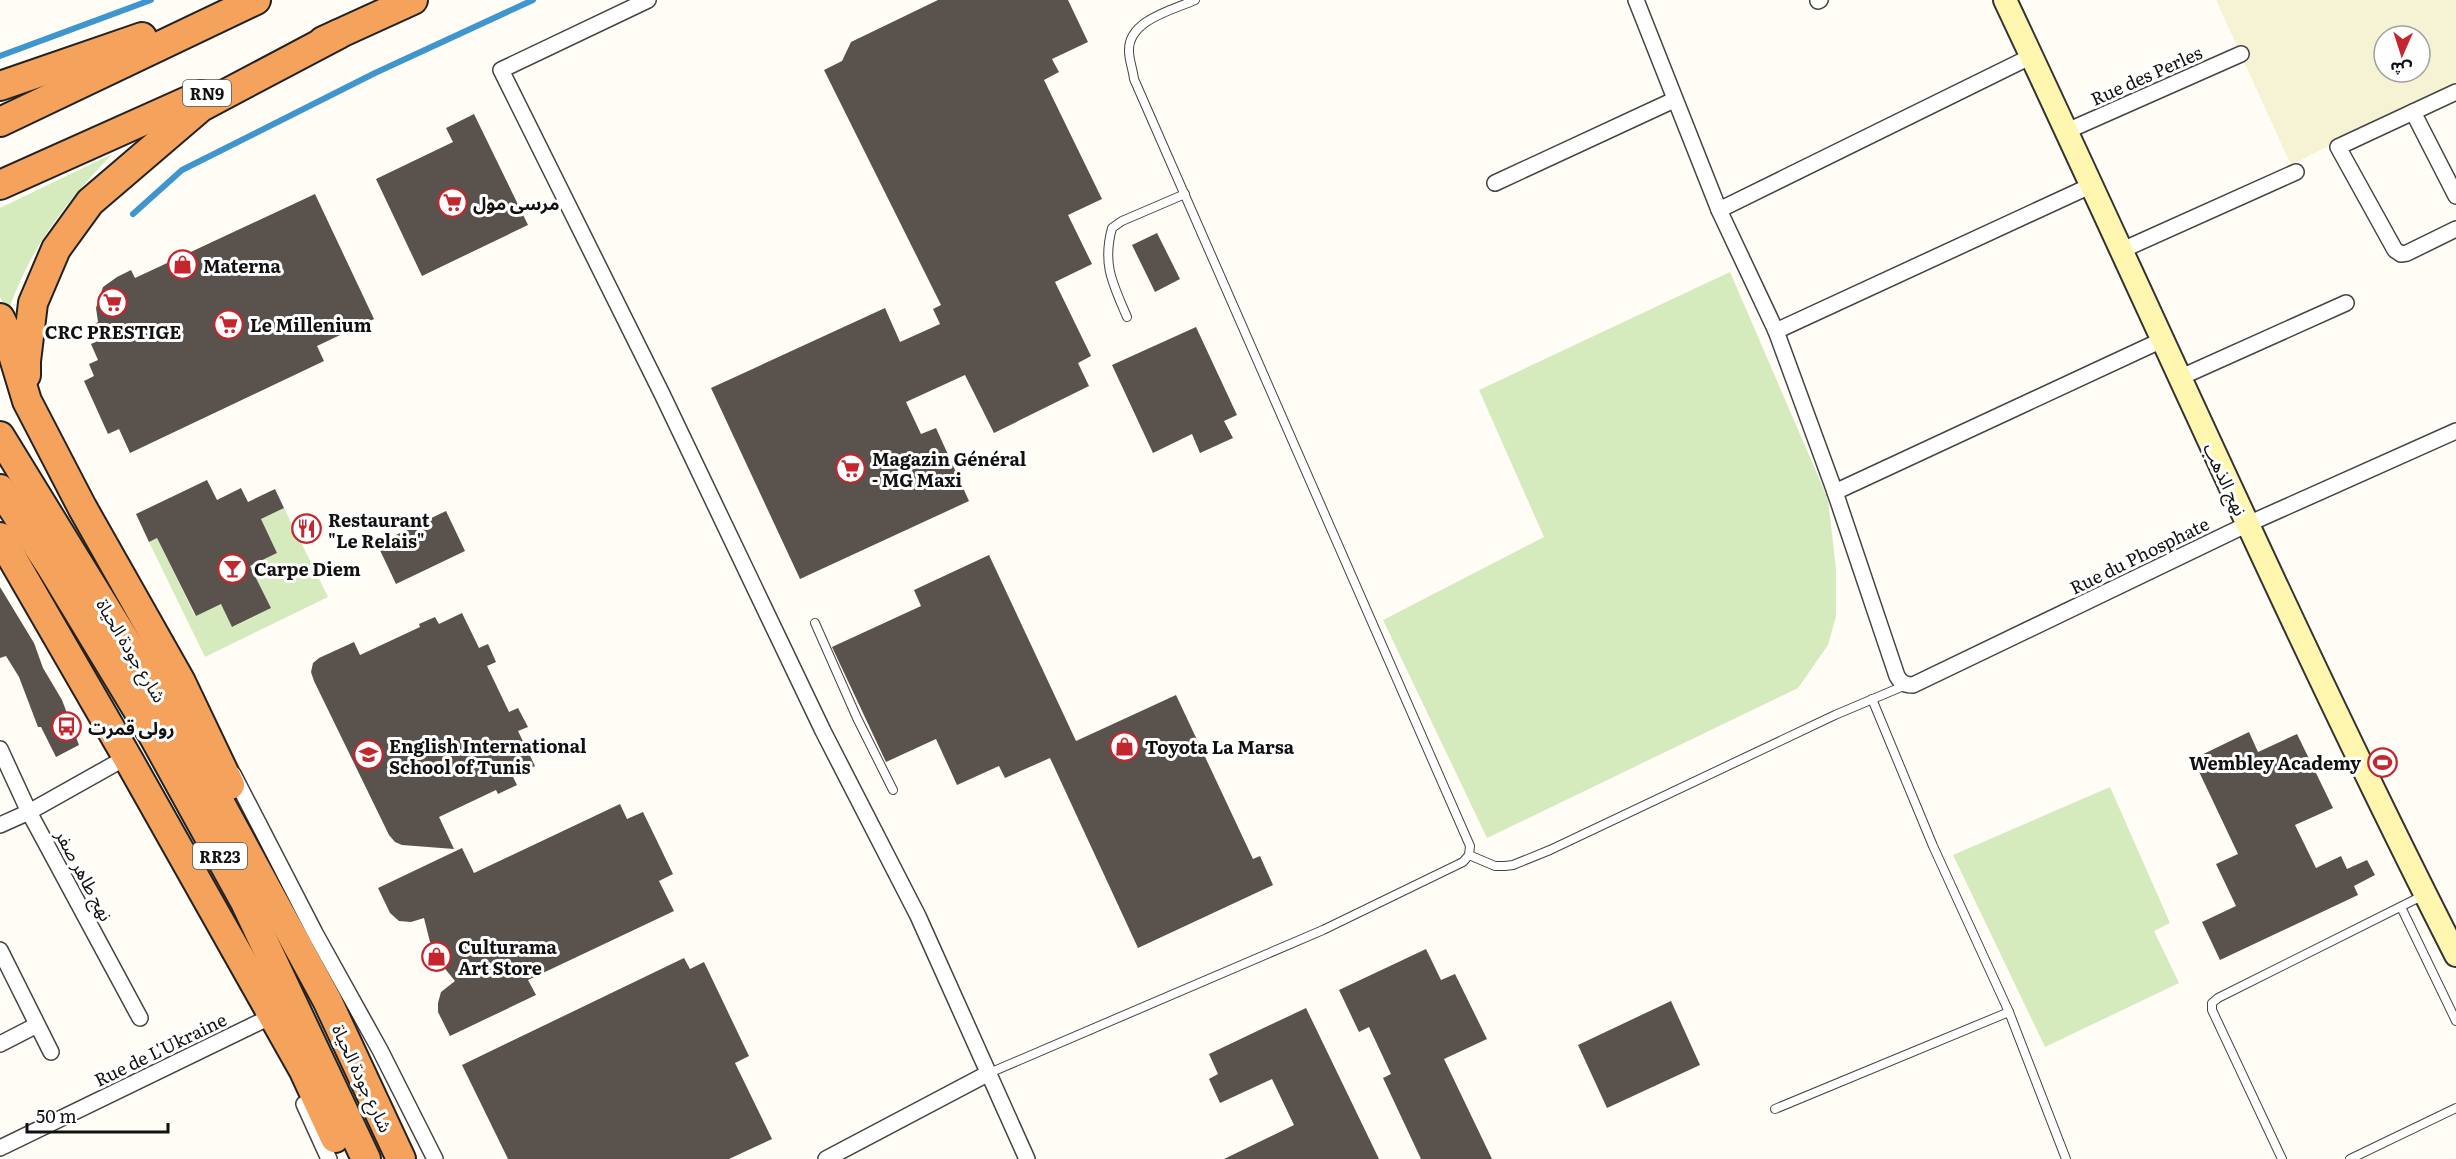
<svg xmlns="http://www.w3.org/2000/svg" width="2456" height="1159" viewBox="0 0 2456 1159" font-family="Literata,'Noto Sans Arabic',serif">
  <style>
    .farmland { fill: #f6f3d4; fill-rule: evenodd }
    .green { fill: #d5ebbd }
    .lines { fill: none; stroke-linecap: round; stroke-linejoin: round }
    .stream { stroke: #3f96cf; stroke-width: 6 }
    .building { fill: #5a524d }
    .lane-casing { stroke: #444; stroke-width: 10 }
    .street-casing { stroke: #444; stroke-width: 18 }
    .secondary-casing { stroke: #333; stroke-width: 26 }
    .highway-casing { stroke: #222; stroke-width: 32 }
    .lane { stroke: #fff; stroke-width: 8 }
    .street { stroke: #fff; stroke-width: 15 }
    .secondary { stroke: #fff6b0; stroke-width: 22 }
    .highway { stroke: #f5a25d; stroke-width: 28 }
    .labels { text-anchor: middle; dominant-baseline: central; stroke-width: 6; stroke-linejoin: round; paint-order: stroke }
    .shield { fill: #fff; stroke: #585858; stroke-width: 1.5 }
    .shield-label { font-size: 16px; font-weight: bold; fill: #111 }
    .street-label { font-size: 18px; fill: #111; stroke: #fff }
    .poi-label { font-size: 18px; font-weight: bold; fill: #111; stroke: #fff; text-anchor: start }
  </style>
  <rect width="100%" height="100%" fill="#fffdf5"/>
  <path class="farmland" d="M2216 0H2456V82L2291 165ZM2384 36H2420V72H2384Z"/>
  <g class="green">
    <path d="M112 154C63 206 32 244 8 312L0 297V208Z"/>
    <path d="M1730 272 1828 499 1836 569V616L1828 645 1798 688 1487 838 1383 620 1544 537 1479 390Z"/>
    <path d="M284 508 328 597 205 657 149 542 157 538 195 616 221 604 233 627 271 608 250 566 277 553 261 519Z"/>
    <path d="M2110 787 2170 923 2154 931 2179 983 2045 1047 1953 855Z"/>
  </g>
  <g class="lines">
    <g class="stream">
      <path d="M0 56 151 0"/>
      <path d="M133 214 182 170 375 73 533 0"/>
    </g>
  </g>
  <g class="building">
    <path d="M938 0H1068L1088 42 1052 59 1059 72 1044 80 1102 199 1068 215 1092 264 1055 282 1091 356 1078 363 1089 386 994 433 965 375 906 402 921 434 936 428 969 501 800 579 711 388 885 308 900 342 940 324 933 309 941 305 824 70 842 61 851 42Z"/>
    <path d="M474 114 528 225 422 276 376 179 453 142 446 128Z"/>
    <path d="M315 194 374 319 317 346 324 361 130 453 119 429 108 434 84 381 94 376 89 364 98 360 91 344 98 341 91 326 98 322 96 308 103 287 117 277 131 270 135 278Z"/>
    <path d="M1157 233 1180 279 1155 292 1132 245Z"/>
    <path d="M1196 327 1237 415 1224 421 1233 438 1200 453 1192 434 1153 453 1112 365Z"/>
    <path d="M207 480 217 500 241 488 248 502 275 489 284 508 261 519 277 553 250 566 271 608 232 627 221 604 196 616 157 538 149 542 136 514Z"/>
    <path d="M446 511 465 551 396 584 377 544Z"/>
    <path d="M989 555 1076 741 1176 695 1253 859 1260 856 1273 885 1138 948 1050 758 1005 778 999 766 957 785 936 739 886 762 832 647 921 606 914 590Z"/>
    <path d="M0 587 34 643 43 668 62 700 79 745 56 757 41 727H38L19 677 6 656 0 658Z"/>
    <path d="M462 613 479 648 488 644 496 662 487 666 509 712 518 708 528 727 518 731 535 766 513 777 517 785 498 794 496 790 439 817 454 849 402 845 395 842 389 835 314 681 311 672 313 663 319 658 354 642 360 655 420 627 419 624 435 617 439 624Z"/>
    <path d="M2249 732 2258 752 2297 734 2333 808 2295 825 2316 868 2341 856 2347 869 2367 860 2375 875 2354 886 2358 895 2220 960 2202 922 2236 906 2216 864 2238 854 2193 759Z"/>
    <path d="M620 804 627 819 643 812 673 874 659 881 674 911 528 980 536 995 450 1036 438 1012V1003L441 992 455 981 433 954 424 918 411 922 399 921 390 913 378 888 462 848 474 873Z"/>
    <path d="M1426 949 1441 980 1455 974 1487 1039 1444 1059 1492 1159H1421L1383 1078 1391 1074 1369 1027 1359 1032 1339 990Z"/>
    <path d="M684 958 690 969 704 962 749 1056 735 1063 772 1139 729 1159H508L462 1065Z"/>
    <path d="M1671 1001 1700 1065 1607 1108 1578 1045Z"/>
    <path d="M1306 1008 1379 1159H1224L1294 1125 1272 1079 1220 1103 1209 1079 1218 1074 1209 1054Z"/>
  </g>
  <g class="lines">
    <defs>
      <g id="lane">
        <path d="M1127 317C1113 284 1102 265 1112 228L1122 221 1185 194"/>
        <path d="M815 623 857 718 893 790"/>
        <path d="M1872 699 1933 846 2009 1012 2066 1159"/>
        <path d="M1469 855 1495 866H1505L1513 865 1550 850 1835 715 1906 685"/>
        <path d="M2401 907 2456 1021"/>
        <path d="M987 1074 1323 930 1463 862 1469 855 1470 846 1134 79C1133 70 1129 60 1129 51 1128 20 1173 10 1195 0"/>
        <path d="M1775 1109 2009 1012"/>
        <path d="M2282 1159 2212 1010V1003L2218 998 2424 895"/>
        <path d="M2350 1159 2456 1108"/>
      </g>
      <g id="street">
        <path d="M648 0 501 70 662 394 823 731 918 916 1027 1159"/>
        <path d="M1636 0 1719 210 1776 331 1835 492 1897 676C1901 683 1905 685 1913 685L2248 524 2456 431"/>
        <path d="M1818 1 1820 0"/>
        <path d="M2456 92 2338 147 2395 250 2401 254 2407 253 2456 229"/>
        <path d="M2413 112 2456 196"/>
        <path d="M2067 131 2241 54"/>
        <path d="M1495 183 1674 100"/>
        <path d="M1719 210 2032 56"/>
        <path d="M2120 251 2296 172"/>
        <path d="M1776 331 2090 186"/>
        <path d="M2179 378 2346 303"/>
        <path d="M1835 492 2162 340"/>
        <path d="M0 749 29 812 140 1018"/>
        <path d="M233 774 315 933 380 1050 435 1159"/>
        <path d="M0 825 29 812 127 757"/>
        <path d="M0 950 51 1052"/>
        <path d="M0 1044 37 1025"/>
        <path d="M304 1104 329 1159"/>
        <path d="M0 1148 272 1016"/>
        <path d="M826 1159 987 1074"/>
      </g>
      <path id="secondary" d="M2005 0C2155 318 2296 641 2456 955"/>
      <g id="highway">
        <path d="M323 41 413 0"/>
        <path d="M0 86 142 37"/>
        <path d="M0 122 256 0"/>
        <path d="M0 185 201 95"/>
        <path d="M0 318 5 328 27 401 82 507 181 682 230 785"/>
        <path d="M26 375V361L33 303 56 249 90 202 201 107 339 34"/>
        <path d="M0 436 181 731 327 1000 401 1159"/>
        <path d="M0 489 50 565 154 737 245 902 366 1159"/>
        <path d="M0 537 127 757 304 1071 335 1138"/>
      </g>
    </defs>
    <use href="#lane" class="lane-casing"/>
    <use href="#street" class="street-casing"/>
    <use href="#secondary" class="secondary-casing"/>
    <use href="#highway" class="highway-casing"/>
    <use href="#lane" class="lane"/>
    <use href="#street" class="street"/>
    <use href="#secondary" class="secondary"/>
    <use href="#highway" class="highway"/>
  </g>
  <defs>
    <symbol id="supermarket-ring" viewBox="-11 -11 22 22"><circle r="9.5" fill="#fff" stroke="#c4262e" stroke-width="1.5"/><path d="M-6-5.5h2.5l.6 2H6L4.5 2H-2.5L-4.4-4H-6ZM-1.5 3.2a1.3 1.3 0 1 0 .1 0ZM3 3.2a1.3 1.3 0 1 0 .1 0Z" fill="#c4262e"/></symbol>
    <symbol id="shop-ring" viewBox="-11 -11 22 22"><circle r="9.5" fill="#fff" stroke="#c4262e" stroke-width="1.5"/><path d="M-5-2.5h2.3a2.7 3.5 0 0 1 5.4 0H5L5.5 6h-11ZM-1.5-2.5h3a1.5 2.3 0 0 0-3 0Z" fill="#c4262e"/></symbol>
    <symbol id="restaurant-ring" viewBox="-11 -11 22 22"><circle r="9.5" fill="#fff" stroke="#c4262e" stroke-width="1.5"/><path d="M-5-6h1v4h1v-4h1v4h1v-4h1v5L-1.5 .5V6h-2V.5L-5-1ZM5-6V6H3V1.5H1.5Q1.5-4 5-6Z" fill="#c4262e"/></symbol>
    <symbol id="bar-ring" viewBox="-11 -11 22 22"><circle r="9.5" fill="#fff" stroke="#c4262e" stroke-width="1.5"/><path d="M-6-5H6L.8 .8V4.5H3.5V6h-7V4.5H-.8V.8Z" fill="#c4262e"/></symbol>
    <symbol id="bus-ring" viewBox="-11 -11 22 22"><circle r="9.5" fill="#fff" stroke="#c4262e" stroke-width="1.5"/><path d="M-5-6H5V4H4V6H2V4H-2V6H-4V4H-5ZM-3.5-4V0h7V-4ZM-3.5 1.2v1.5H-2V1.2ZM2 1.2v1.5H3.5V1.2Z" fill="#c4262e"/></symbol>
    <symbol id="school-ring" viewBox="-11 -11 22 22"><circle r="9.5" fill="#fff" stroke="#c4262e" stroke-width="1.5"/><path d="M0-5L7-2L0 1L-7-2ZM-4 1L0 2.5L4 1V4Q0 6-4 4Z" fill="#c4262e"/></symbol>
    <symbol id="stadium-ring" viewBox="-11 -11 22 22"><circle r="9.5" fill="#fff" stroke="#c4262e" stroke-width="1.5"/><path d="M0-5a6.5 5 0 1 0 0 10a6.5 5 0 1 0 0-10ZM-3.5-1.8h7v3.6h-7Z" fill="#c4262e"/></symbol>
  </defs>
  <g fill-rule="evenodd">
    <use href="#supermarket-ring" x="436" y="186" width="33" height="33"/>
    <use href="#shop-ring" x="166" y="248" width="33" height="33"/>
    <use href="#supermarket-ring" x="96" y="286" width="33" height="33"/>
    <use href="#supermarket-ring" x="212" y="308" width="33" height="33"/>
    <use href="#supermarket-ring" x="834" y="452" width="33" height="33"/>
    <use href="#restaurant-ring" x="290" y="512" width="33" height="33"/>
    <use href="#bar-ring" x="216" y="552" width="33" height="33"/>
    <use href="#bus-ring" x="50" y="710" width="33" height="33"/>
    <use href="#shop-ring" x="1108" y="730" width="33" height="33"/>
    <use href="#school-ring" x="352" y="738" width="33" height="33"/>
    <use href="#stadium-ring" x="2366" y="746" width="33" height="33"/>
    <use href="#shop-ring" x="420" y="940" width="33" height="33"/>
  </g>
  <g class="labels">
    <g class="shield">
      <rect x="183" y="80" width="48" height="26" rx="4.5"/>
      <rect x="193" y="843" width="54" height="26" rx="4.5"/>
    </g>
    <g class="shield-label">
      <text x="207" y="93">RN9</text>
      <text x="220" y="856">RR23</text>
    </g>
    <g class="street-label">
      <text transform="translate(2146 75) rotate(-24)">Rue des Perles</text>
      <text transform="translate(2226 479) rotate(65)">نهج الذهب</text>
      <text transform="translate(2139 555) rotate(-26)">Rue du Phosphate</text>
      <text transform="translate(132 650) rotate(59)">شارع جودة الحياة</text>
      <text transform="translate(85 875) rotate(62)">نهج طاهر صفر</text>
      <text transform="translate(160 1049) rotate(-26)">Rue de L'Ukraine</text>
      <text transform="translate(363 1078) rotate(65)">شارع جودة الحياة</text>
    </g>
    <g class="poi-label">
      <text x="473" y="202">مرسى مول</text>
      <text x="203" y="265">Materna</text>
      <text x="250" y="324">Le Millenium</text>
      <text x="113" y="331" text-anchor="middle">CRC PRESTIGE</text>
      <text x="872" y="458">Magazin Général<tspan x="872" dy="21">- MG Maxi</tspan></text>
      <text x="328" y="519">Restaurant<tspan x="328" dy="21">"Le Relais"</tspan></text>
      <text x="254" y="568">Carpe Diem</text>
      <text x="88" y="727">رولى قمرت</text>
      <text x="389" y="745">English International<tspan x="389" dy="21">School of Tunis</tspan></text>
      <text x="1145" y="746">Toyota La Marsa</text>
      <text x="2361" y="762" text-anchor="end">Wembley Academy</text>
      <text x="458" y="946">Culturama<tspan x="458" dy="21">Art Store</tspan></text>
    </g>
  </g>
  <g transform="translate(2402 54) rotate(183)"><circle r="28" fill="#ffffff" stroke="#a0a0a0" stroke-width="1.5"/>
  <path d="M0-4.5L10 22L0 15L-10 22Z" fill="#c4262e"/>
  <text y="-9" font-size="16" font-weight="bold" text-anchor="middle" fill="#111111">ش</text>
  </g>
  <path d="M27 1123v9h141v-9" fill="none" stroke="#111111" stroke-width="3"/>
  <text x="36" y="1123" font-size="18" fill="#111111" stroke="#ffffff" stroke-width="4.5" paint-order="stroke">50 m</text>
</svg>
